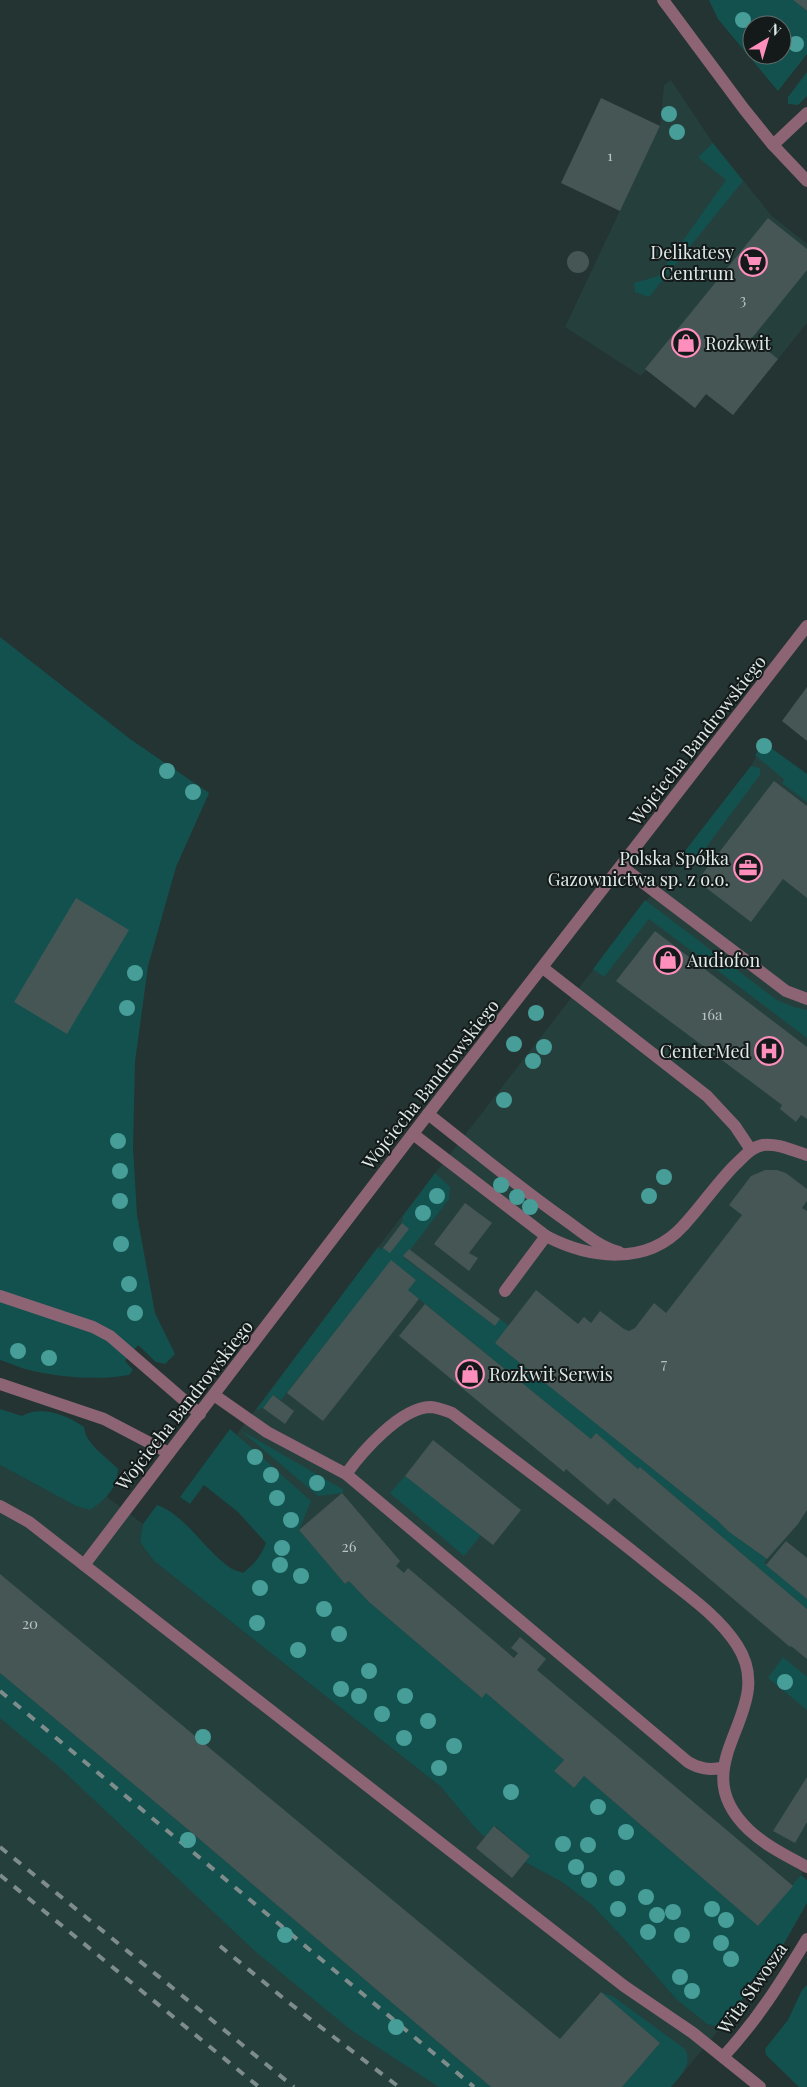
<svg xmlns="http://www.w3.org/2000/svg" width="807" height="2087" viewBox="0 0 807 2087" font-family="'Playfair Display',serif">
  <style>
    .built { fill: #253f3d }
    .green { fill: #13514e; fill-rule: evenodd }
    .building { fill: #455655 }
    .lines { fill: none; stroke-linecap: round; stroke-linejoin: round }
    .service { stroke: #8c6473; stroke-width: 12 }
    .minor { stroke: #8c6473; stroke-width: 12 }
    .tertiary { stroke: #8c6473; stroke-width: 12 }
    .rail { stroke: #7e8c8b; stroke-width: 4; stroke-dasharray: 9 9; stroke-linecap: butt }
    .tree { fill: #479e99 }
    .labels { text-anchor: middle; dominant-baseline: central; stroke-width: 4; stroke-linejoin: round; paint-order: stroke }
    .number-label { font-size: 15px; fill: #b8c4c3 }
    .poi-label { font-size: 18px; fill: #dee9e8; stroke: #131a19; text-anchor: end }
    .street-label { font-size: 18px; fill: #dee9e8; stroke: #131a19 }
  </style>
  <rect width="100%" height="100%" fill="#233433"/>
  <g class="built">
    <path d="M671 80 713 143 771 215 807 244V323L733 415 706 394 695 408 646 370 641 376 565 327 660 126 664 85Z"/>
    <path d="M764 743 807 774V1865L765 1933 675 1890 359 1623 237 1434 378 1247 751 766Z"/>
    <path d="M0 1465 76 1506 102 1501 106 1496 143 1524 140 1542 154 1561 440 1786 476 1829 486 1836 494 1826 530 1856 526 1862 562 1882 592 1905 623 1938 676 1999 707 2024 715 2026 723 2024 729 2018 671 2087H0Z"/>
  </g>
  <g class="green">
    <path d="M709 0H793L807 11V54L778 91 718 19ZM752 25H782V55H752Z"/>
    <path d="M807 72V96L798 105 788 104V97Z"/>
    <path d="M713 143 743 181 649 297 635 292 634 283 658 276 726 180 698 157Z"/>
    <path d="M0 637 130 739 209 793 176 867 148 966 135 1062 133 1148 137 1215 155 1313 175 1354 165 1364 156 1362 138 1345 125 1361 133 1370 129 1375C100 1380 67 1378 38 1372 25 1370 12 1364 0 1360Z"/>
    <path d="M764 743 807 774V802L782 783 785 780 755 755Z"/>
    <path d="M751 766 760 768V775L689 870 680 867 678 860Z"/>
    <path d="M645 900 777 1000 794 1007 807 1010V1038L649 919 604 977 593 969Z"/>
    <path d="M435 1173 450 1187 449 1199 410 1250 409 1249 403 1257 495 1326 500 1319 509 1326 495 1343 718 1521 729 1532 767 1559 764 1563 807 1599V1609L640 1467 638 1469 596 1434 591 1439 408 1290 391 1261 281 1400 273 1395 263 1408 256 1410 378 1247 381 1250 402 1223 403 1216Z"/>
    <path d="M0 1409 22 1416C41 1405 67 1415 84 1427 86 1445 106 1456 118 1469 117 1489 105 1500 90 1510L76 1506 0 1465Z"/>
    <path d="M230 1429 311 1501 299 1530 345 1584 349 1581 369 1602 482 1698 486 1693 564 1760 554 1771 574 1788 584 1776 758 1926 801 1875 807 1880V1903L782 1947 723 2024 715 2026 707 2024 676 1999 623 1938 592 1905 562 1882 525 1862 530 1856 495 1826 485 1837 476 1829 440 1786 154 1561 140 1542 143 1524 157 1505C184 1514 206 1551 229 1567 233 1570 239 1571 243 1573 254 1565 261 1556 266 1543L238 1512 204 1485 190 1504 180 1497Z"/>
    <path d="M240 1430 344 1490 342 1493 318 1496Z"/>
    <path d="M405 1476 481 1535 464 1556 390 1493Z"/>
    <path d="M783 1657 807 1677V1710L768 1678Z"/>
    <path d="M0 1673 191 1832 491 2087H439L351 2030 256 1952 58 1766 0 1718Z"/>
    <path d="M807 1985V2087H799L766 2055 765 2049 788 2020 802 1990Z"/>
    <path d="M601 1992 614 1997 685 2049C693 2063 681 2076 671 2087H622L660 2043Z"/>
  </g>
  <g class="building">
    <path d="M793 0H807V11Z"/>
    <path d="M601 98 660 126 620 211 561 183Z"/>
    <path d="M768 218 807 249V270L752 338 778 359 733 415 706 394 695 408 645 369Z"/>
    <circle cx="578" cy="262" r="11"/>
    <path d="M807 687V741L782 721Z"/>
    <path d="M774 781 807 806V898L783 879 751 922 697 881Z"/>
    <path d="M76 898 129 930 67 1034 14 1002Z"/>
    <path d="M655 931 807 1047V1119L801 1115 796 1122 780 1109 782 1105 616 981Z"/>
    <path d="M765 1170H777L786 1173 807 1189V1201L802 1208 807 1211V1510L798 1524 767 1559 729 1532 718 1521 495 1343 536 1290 578 1324 584 1317 591 1323 600 1311 624 1329 629 1331 635 1328 654 1303 666 1313 742 1215 729 1205 751 1176Z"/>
    <path d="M465 1203 492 1223 469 1253 478 1258 469 1271 434 1244Z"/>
    <path d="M402 1223 409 1229 390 1253 383 1248Z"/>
    <path d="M409 1249 500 1319 495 1326 403 1256Z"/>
    <path d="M391 1260 416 1280 408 1290 419 1299 323 1421 287 1393Z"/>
    <path d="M425 1304 591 1439 596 1433 638 1469 640 1467 807 1609V1659L791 1646 790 1647 614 1498 608 1505 566 1469 564 1472 399 1336Z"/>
    <path d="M273 1395 294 1411 285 1424 263 1408Z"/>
    <path d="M433 1440 521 1510 493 1545 405 1476Z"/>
    <path d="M342 1493 400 1561 396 1566 404 1573 408 1568 514 1658 518 1653 511 1648 520 1637 546 1659 537 1670 793 1886 758 1926 584 1776 574 1788 554 1771 564 1760 486 1693 482 1698 369 1602 349 1581 345 1584 299 1530Z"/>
    <path d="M786 1541 807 1558V1599L766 1565Z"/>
    <path d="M0 1574 560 2039 601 1992 660 2043 622 2087H491L191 1832 0 1673Z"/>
    <path d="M807 1777V1822L795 1843 773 1831Z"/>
    <path d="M494 1826 530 1856 512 1878 476 1848Z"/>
  </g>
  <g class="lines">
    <g class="service">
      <path d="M773 145 807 113"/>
      <path d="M621 866 786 991 807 999"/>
      <path d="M543 968 707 1096 735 1126 751 1150"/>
      <path d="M428 1114C473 1149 517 1186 564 1219 581 1231 599 1247 619 1252"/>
      <path d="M413 1134 546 1236 505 1291"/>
      <path d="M546 1236C590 1259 647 1266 683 1226 701 1207 716 1184 735 1165 743 1158 751 1147 763 1145 778 1143 793 1151 807 1155"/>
      <path d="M0 1296 93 1327 110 1336 200 1414"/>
      <path d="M214 1395 267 1432 346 1474 688 1762C700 1769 709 1770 722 1768"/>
      <path d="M346 1474C362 1452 400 1408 430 1407 437 1407 446 1411 452 1413 520 1465 590 1516 656 1570 684 1593 717 1614 737 1645 781 1712 678 1763 749 1830 766 1846 787 1856 807 1867"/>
      <path d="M0 1506 29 1522 624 1986 693 2033 760 2087"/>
      <path d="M84 1565 169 1453"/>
    </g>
    <g class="minor">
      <path d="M0 1384 104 1419 169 1453 428 1114 807 626"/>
      <path d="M723 2057C758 2019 781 1982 807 1939"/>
    </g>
    <path class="tertiary" d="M663 0 744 109 773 145 807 181"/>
    <g class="rail">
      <path d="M0 1691 474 2087"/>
      <path d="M0 1847 294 2087"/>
      <path d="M0 1875 259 2087"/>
      <path d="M220 1946 288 2002 399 2087"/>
    </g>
  </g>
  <g class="tree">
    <circle cx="743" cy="20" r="8"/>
    <circle cx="796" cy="44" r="8"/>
    <circle cx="669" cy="114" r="8"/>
    <circle cx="677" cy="132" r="8"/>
    <circle cx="764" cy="746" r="8"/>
    <circle cx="167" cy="771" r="8"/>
    <circle cx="193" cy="792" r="8"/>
    <circle cx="135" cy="973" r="8"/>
    <circle cx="127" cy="1008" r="8"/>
    <circle cx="536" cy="1013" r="8"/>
    <circle cx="514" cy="1044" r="8"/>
    <circle cx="544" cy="1047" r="8"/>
    <circle cx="533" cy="1061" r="8"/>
    <circle cx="504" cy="1100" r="8"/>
    <circle cx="118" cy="1141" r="8"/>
    <circle cx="120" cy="1171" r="8"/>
    <circle cx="664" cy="1177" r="8"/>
    <circle cx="501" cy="1185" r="8"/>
    <circle cx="437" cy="1196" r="8"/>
    <circle cx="649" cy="1196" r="8"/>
    <circle cx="517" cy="1197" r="8"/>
    <circle cx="120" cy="1201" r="8"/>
    <circle cx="530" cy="1207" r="8"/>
    <circle cx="423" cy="1213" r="8"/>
    <circle cx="121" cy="1244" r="8"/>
    <circle cx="129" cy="1284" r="8"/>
    <circle cx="135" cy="1313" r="8"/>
    <circle cx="18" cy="1351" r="8"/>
    <circle cx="49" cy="1358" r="8"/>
    <circle cx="255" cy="1457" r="8"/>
    <circle cx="271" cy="1475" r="8"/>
    <circle cx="317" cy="1483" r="8"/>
    <circle cx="277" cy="1498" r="8"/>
    <circle cx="291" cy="1520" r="8"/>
    <circle cx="282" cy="1548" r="8"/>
    <circle cx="280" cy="1565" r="8"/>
    <circle cx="301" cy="1576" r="8"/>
    <circle cx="260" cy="1588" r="8"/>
    <circle cx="324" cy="1609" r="8"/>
    <circle cx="257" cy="1623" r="8"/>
    <circle cx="339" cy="1634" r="8"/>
    <circle cx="298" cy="1650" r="8"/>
    <circle cx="369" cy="1671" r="8"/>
    <circle cx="785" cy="1682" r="8"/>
    <circle cx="341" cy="1689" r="8"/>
    <circle cx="359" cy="1696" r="8"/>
    <circle cx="405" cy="1696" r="8"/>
    <circle cx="382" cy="1714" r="8"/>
    <circle cx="428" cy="1721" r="8"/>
    <circle cx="203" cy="1737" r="8"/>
    <circle cx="404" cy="1738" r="8"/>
    <circle cx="454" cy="1746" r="8"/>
    <circle cx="439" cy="1768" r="8"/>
    <circle cx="511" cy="1792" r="8"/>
    <circle cx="598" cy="1807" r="8"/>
    <circle cx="626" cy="1832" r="8"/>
    <circle cx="188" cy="1840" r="8"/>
    <circle cx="563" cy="1844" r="8"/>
    <circle cx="588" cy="1845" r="8"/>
    <circle cx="576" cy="1867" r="8"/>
    <circle cx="617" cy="1878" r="8"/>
    <circle cx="589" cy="1880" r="8"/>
    <circle cx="646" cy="1897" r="8"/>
    <circle cx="618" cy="1909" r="8"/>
    <circle cx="712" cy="1909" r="8"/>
    <circle cx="673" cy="1912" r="8"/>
    <circle cx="657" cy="1915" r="8"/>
    <circle cx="726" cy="1920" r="8"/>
    <circle cx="648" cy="1932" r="8"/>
    <circle cx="285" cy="1935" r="8"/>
    <circle cx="682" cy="1935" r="8"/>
    <circle cx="721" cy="1943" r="8"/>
    <circle cx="731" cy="1959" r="8"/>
    <circle cx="680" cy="1977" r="8"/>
    <circle cx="692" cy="1991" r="8"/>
    <circle cx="396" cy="2027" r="8"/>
  </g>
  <defs>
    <symbol id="supermarket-ring" viewBox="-11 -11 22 22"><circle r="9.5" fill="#131a19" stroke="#fe8ebc" stroke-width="1.5"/><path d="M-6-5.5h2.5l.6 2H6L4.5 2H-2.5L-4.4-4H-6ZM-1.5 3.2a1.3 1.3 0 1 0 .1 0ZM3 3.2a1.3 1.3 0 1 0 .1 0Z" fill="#fe8ebc"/></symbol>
    <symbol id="shop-ring" viewBox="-11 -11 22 22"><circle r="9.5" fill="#131a19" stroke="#fe8ebc" stroke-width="1.5"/><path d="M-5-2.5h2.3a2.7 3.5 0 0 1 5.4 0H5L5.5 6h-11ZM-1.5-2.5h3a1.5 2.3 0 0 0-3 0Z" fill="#fe8ebc"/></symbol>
    <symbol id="office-ring" viewBox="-11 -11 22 22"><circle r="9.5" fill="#131a19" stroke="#fe8ebc" stroke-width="1.5"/><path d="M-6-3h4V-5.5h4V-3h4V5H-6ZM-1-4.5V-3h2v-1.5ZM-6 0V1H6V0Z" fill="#fe8ebc"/></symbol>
    <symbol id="hospital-ring" viewBox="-11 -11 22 22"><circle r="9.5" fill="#131a19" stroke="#fe8ebc" stroke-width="1.5"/><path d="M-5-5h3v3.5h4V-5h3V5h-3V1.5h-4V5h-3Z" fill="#fe8ebc"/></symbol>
  </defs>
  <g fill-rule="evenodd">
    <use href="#supermarket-ring" x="737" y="246" width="32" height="32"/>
    <use href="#shop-ring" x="670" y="327" width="32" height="32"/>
    <use href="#office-ring" x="732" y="852" width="32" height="32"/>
    <use href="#shop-ring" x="652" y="944" width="32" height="32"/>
    <use href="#hospital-ring" x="753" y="1035" width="32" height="32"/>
    <use href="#shop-ring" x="454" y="1358" width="32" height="32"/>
  </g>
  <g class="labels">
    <g class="number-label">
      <text x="610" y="155">1</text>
      <text x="743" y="299">3</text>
      <text x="712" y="1014">16a</text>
      <text x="664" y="1363">7</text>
      <text x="349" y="1546">26</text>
      <text x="30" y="1623">20</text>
    </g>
    <g class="poi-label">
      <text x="734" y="252">Delikatesy<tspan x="734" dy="21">Centrum</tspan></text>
      <text x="705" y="343" text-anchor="start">Rozkwit</text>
      <text x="729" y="858">Polska Spółka<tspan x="729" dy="21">Gazownictwa sp. z o.o.</tspan></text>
      <text x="687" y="960" text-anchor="start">Audiofon</text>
      <text x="750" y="1051">CenterMed</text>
      <text x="489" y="1374" text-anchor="start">Rozkwit Serwis</text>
    </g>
    <g class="street-label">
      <text transform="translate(697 740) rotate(-52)">Wojciecha Bandrowskiego</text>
      <text transform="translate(430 1084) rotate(-52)">Wojciecha Bandrowskiego</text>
      <text transform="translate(184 1405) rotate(-52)">Wojciecha Bandrowskiego</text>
      <text transform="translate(752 1988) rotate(-55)">Wita Stwosza</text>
    </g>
  </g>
  <g transform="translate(767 40) rotate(38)"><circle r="24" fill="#131a19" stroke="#646d6c"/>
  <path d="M0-4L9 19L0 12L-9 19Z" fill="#fe8ebc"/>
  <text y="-8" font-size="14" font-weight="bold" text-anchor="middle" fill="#dee9e8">N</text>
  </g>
</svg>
